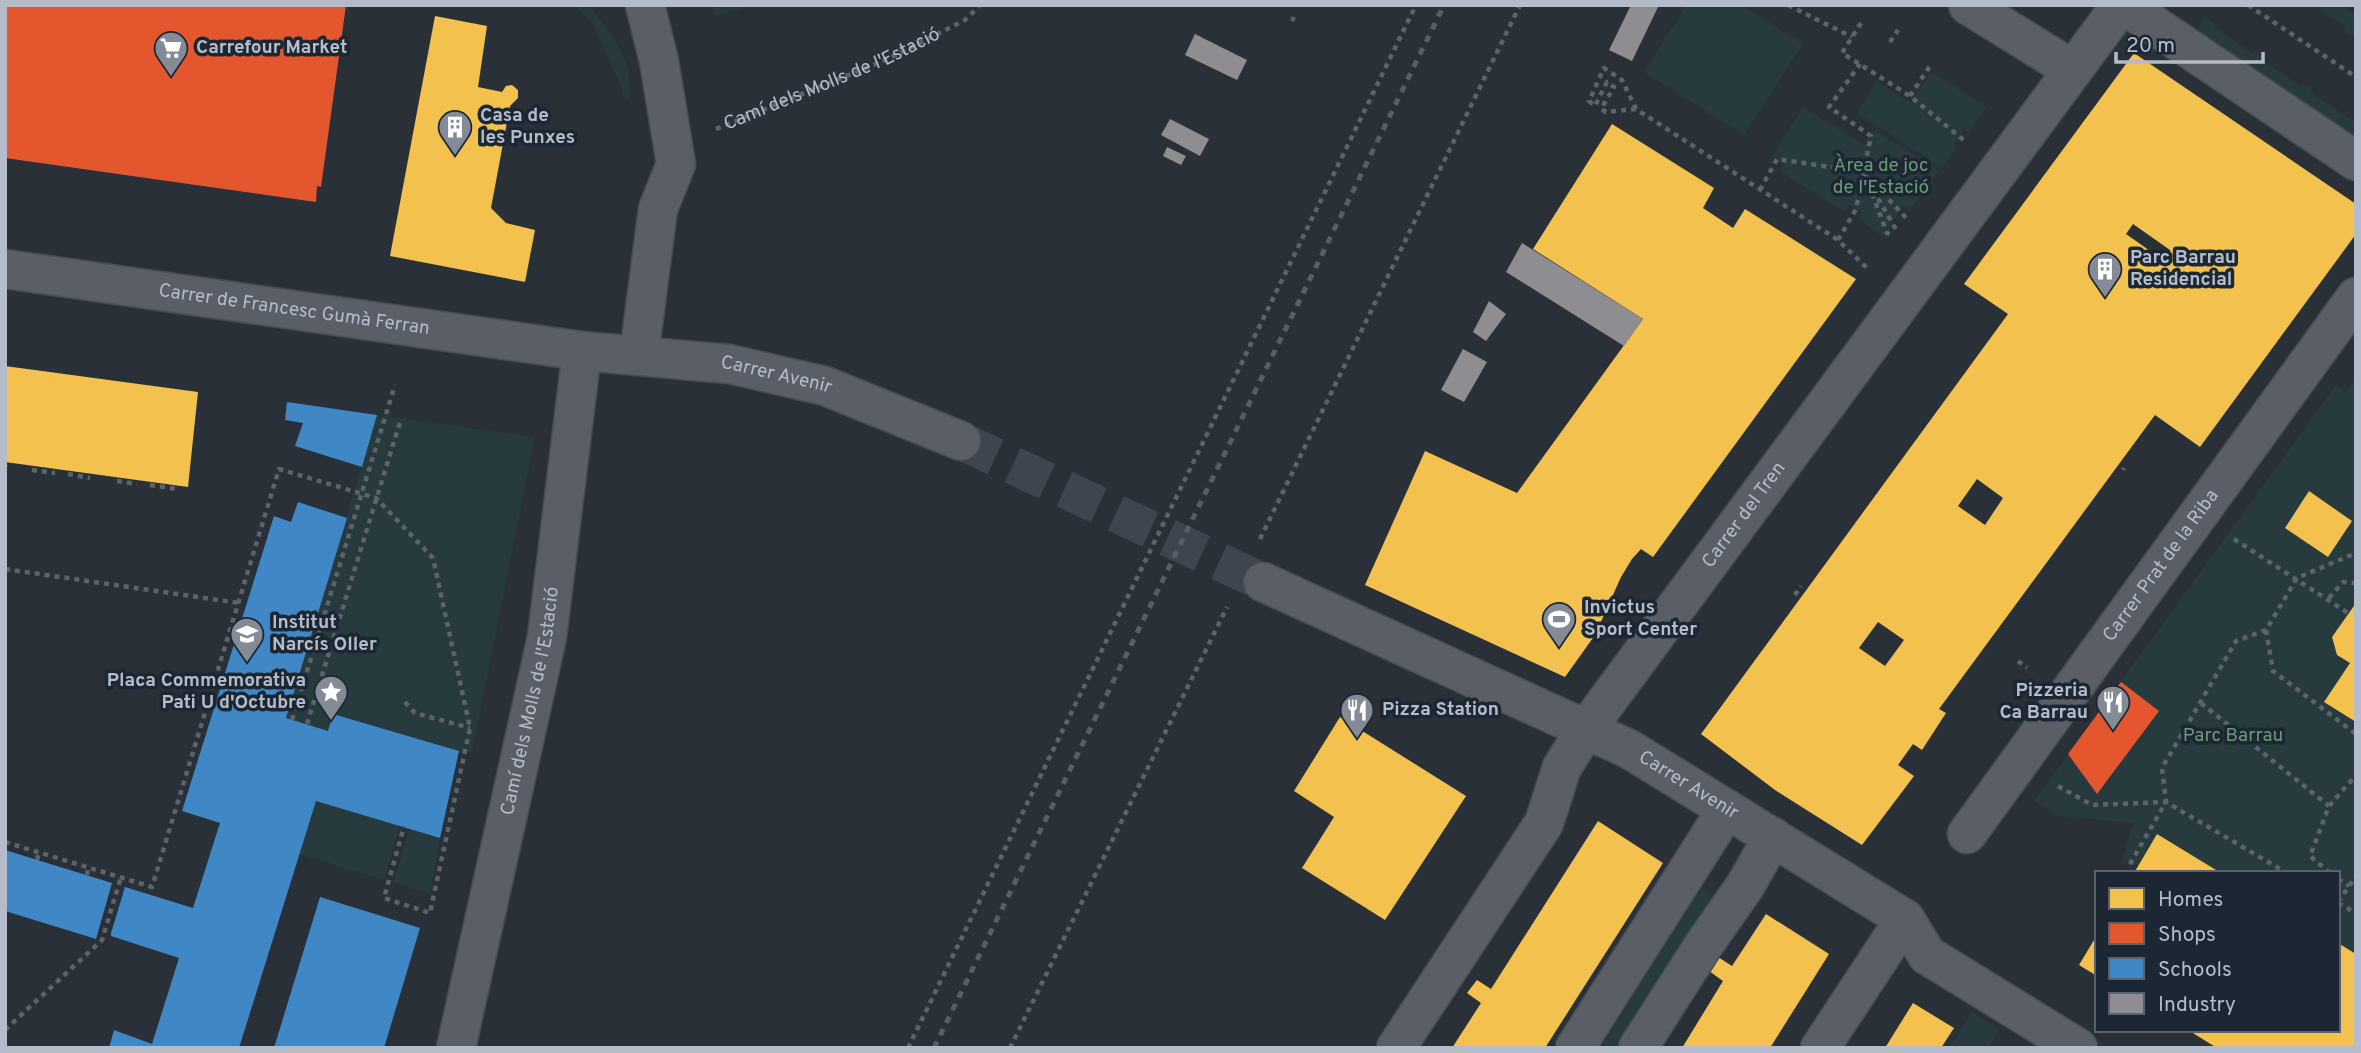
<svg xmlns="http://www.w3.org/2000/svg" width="2361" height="1053" viewBox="0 0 2361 1053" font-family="Overpass,sans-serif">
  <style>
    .green { fill: #273a3e }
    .homes { fill: #f2c14e; fill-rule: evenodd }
    .shops { fill: #e4572e }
    .schools { fill: #3f88c5 }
    .industry { fill: #8d8d92 }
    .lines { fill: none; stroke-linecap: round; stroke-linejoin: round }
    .minor-tunnel { stroke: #3f454e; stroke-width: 38; stroke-dasharray: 38 19; stroke-linecap: butt }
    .minor-casing { stroke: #484c53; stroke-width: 41 }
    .path { stroke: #5d636a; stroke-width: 4.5; stroke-dasharray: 5 5; stroke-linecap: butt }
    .minor { stroke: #5a5e66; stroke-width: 38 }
    .rail { stroke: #595d64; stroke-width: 5; stroke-dasharray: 7 7; stroke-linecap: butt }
    .labels { text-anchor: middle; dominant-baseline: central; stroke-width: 7; stroke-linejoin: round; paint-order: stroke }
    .poi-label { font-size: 19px; font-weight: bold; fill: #b4bcc9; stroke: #1d2633; text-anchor: start }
    .street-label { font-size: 19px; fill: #b4bcc9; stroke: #1d2633 }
    .park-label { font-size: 19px; fill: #6b9a76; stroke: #1d2633 }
  </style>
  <rect width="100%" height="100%" fill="#2a3038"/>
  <g class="green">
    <path d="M575 5H587C603 20 623 49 628 71 630 79 630 90 630 99L623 98V91L594 26Z"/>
    <path d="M711 5H751L719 15 715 14Z"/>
    <path d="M1686 5H1741L1803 44 1744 135 1644 72Z"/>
    <path d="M2314 5H2339L2356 16V34L2351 35 2343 30 2345 26Z"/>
    <path d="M2205 17 2216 25 2215 28 2253 54 2255 51 2265 57 2263 61 2302 87 2304 84 2313 90 2311 93 2352 120 2356 118V137L2197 31Z"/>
    <path d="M1931 72 1987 107 1969 132 1964 129 1954 144 1957 147 1942 168 1857 113 1877 81 1911 103Z"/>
    <path d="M1803 107 1865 145 1875 130 1939 171 1910 210 1903 205 1884 237 1859 220 1863 213 1849 205 1844 212 1780 171 1784 163 1772 156Z"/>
    <path d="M2356 378V954L2338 943V873H2221L2157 834 2139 864H2121L2133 823 2058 816 2034 801 2336 385 2346 392Z"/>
    <path d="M377 415 535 437 472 752 459 751 334 714 328 731 286 718Z"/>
    <path d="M316 801 400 825 384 880 299 854Z"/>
    <path d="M410 828 440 838 430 895 393 882Z"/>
    <path d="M1702 888 1721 899 1626 1048H1600Z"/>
    <path d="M1972 1012 1999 1030 1988 1048H1950Z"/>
  </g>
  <g class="homes">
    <path d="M435 16 487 26 478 87 502 92 506 86 512 85 518 90V98L510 106 491 208 506 223 535 230 525 282 390 256Z"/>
    <path d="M2134 53 2356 204V234L2200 447 2155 415 1939 709 1946 713 1922 750 1913 744 1898 765 1914 776 1862 845 1775 790 1701 734 2008 314 1964 284ZM2133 224 2170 250 2163 260 2126 234ZM1977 479 2003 498 1985 525 1958 506ZM1878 622 1904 640 1885 666 1859 648Z"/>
    <path d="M1612 124 1714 188 1703 208 1733 228 1745 209 1856 279 1653 557 1641 549 1632 559 1621 577 1595 635 1565 677 1365 585 1425 451 1517 493 1643 319 1533 249Z"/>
    <path d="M5 366 198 392 188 487 5 462Z"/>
    <path d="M2309 491 2352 521 2328 557 2285 528Z"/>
    <path d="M2356 603V722L2324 702 2350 663 2337 655 2332 637Z"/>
    <path d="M1340 717 1466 796 1385 920 1302 868 1334 817 1294 791Z"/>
    <path d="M1598 821 1663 863 1545 1048H1452L1481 1003 1467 993 1477 980 1491 989Z"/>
    <path d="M2157 834 2221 873H2134Z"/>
    <path d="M1766 914 1829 954 1770 1048H1682L1723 981 1709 971 1718 957 1732 966Z"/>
    <path d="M2097 935V976L2079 965Z"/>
    <path d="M2338 943 2356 954V1048H2217L2188 1030H2338Z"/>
    <path d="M1913 1003 1954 1028 1941 1048H1885Z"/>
  </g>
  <g class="shops">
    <path d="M5 5H346L321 187 317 186 316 202 5 158Z"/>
    <path d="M2121 682 2159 711 2097 794 2068 754Z"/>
  </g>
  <g class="schools">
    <path d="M287 402 377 415 362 467 295 446 303 423 285 420Z"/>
    <path d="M298 502 347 518 286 718 328 731 333 714 459 751 440 838 316 801 239 1048H109L114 1030 152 1044 179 958 111 936V933L125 887 193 908 220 823 182 811 274 516 291 522Z"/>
    <path d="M5 850 112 883 96 939 5 911Z"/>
    <path d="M320 897 420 928 384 1048H274Z"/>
  </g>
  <g class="industry">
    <path d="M1631 5H1659L1632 61 1609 50Z"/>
    <path d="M1195 34 1247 60 1237 80 1185 55Z"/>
    <path d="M1170 119 1209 139 1200 156 1161 135Z"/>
    <path d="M1167 147 1186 156 1181 165 1163 156Z"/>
    <path d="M1522 243 1643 319 1624 346 1506 272Z"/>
    <path d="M1489 301 1506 314 1486 341 1473 332Z"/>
    <path d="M1463 349 1487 362 1464 402 1441 390Z"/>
  </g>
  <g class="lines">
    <path class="minor-tunnel" d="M961 441 1263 582"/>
    <defs>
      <g id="minor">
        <path d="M1968 5 2073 70"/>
        <path d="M2124 5 2356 161"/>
        <path id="s2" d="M5 269 582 351 729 364 825 386 961 441"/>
        <path d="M639 355 658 209 676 164 659 61 645 5"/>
        <path id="s3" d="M1263 582 1629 749 1905 919 1927 955 2078 1048"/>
        <path id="s4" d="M1967 834 2356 297"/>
        <path id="s5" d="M456 1048 547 637 582 351"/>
        <path id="s6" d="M1396 1048 1544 823 1562 767 1587 728 2121 5"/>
        <path d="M1575 1048 1727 809"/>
        <path d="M1638 1048 1703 946 1745 886 1773 837"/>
        <path d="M1820 1048 1905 919"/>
      </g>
    </defs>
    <use href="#minor" class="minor-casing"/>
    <g class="path">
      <path d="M1788 5 1852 37"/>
      <path d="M2248 5 2356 77"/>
      <path d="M1292 21 1294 17"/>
      <path d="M1861 23 1842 53 1910 96 1966 142"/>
      <path d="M1890 42 1898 30"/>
      <path d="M1910 96 1930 66"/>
      <path d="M1636 109 1606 112 1601 109 1614 87 1607 82 1595 106 1589 101 1604 68 1622 80 1636 109 1838 240 1869 270"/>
      <path id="s1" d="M716 129 888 59 965 20 980 5"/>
      <path d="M1865 175 1887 233 1893 236"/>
      <path d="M1760 190 1777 159 1863 172 1908 220"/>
      <path d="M1873 190 1897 231"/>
      <path d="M1838 240 1856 209 1871 136 1829 107 1860 64"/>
      <path d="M5 466 7 467"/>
      <path d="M32 470 55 473"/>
      <path d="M2123 470 2124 468"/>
      <path d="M68 474 90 478"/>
      <path d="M117 481 137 484"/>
      <path d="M150 485 177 489"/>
      <path d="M1260 539 1520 5"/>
      <path d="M2234 539 2348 613"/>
      <path d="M5 569 239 603"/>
      <path d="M1795 595 1801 586"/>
      <path d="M2329 598 2343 582 2356 583"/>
      <path d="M2266 630 2273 671 2356 734"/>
      <path d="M2018 661 2027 668"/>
      <path d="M405 702 415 713 470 728"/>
      <path d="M2201 703 2329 806"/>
      <path d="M292 720 395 385"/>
      <path d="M307 724 401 419"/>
      <path d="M2058 786 2092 805 2166 802 2287 873"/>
      <path d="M5 842 152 887 279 469 376 498 433 558 470 728 430 913 384 898 404 826"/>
      <path d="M37 860 39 852"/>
      <path d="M2130 864 2166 802 2162 768 2236 641 2266 630 2297 578 2356 553"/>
      <path d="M2330 873 2310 856 2329 806 2356 775"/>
      <path d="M87 875 88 868"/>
      <path d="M2338 879 2349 886"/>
      <path d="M2338 902 2356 876"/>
      <path d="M2338 903 2356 913"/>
      <path d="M5 1030 102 940 121 877"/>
      <path d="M908 1048 1416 5"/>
      <path d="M1010 1048 1227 607"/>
    </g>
    <use href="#minor" class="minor"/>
    <path class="rail" d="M934 1048 1444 5"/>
  </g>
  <defs>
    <symbol id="supermarket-pin" viewBox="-11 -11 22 30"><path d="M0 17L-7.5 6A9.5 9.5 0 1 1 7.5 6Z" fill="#848b96" stroke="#1d2633"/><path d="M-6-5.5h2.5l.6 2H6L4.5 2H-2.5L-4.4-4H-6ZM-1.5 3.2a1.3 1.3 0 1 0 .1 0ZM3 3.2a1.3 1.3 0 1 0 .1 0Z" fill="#fff"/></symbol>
    <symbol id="building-pin" viewBox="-11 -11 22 30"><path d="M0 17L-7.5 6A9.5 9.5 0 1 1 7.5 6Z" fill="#848b96" stroke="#1d2633"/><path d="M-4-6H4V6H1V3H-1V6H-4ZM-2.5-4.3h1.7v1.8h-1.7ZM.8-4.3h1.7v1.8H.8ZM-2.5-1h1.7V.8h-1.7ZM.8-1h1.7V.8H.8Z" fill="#fff"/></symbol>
    <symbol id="stadium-pin" viewBox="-11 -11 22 30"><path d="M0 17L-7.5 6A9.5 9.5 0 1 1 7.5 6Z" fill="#848b96" stroke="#1d2633"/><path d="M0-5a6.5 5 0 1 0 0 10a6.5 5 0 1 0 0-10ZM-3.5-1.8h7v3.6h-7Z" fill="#fff"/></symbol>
    <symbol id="school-pin" viewBox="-11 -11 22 30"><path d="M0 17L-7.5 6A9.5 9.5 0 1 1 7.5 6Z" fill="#848b96" stroke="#1d2633"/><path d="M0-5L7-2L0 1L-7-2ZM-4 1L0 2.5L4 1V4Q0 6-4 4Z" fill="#fff"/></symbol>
    <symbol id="sight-pin" viewBox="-11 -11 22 30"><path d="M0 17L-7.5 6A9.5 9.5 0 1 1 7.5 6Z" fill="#848b96" stroke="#1d2633"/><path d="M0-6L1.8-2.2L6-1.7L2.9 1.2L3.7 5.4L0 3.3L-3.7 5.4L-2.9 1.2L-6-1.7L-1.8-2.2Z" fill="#fff"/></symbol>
    <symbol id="restaurant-pin" viewBox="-11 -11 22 30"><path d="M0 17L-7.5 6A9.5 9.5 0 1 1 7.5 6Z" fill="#848b96" stroke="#1d2633"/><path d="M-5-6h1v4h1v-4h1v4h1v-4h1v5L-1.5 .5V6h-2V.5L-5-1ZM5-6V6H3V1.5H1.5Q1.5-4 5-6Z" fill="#fff"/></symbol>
  </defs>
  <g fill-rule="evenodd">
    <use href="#supermarket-pin" x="152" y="29" width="38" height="52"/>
    <use href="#building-pin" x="436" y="108" width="38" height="52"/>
    <use href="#building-pin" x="2086" y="250" width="38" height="52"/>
    <use href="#stadium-pin" x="1540" y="600" width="38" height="52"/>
    <use href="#school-pin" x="228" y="615" width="38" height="52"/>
    <use href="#sight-pin" x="312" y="673" width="38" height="52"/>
    <use href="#restaurant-pin" x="2094" y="683" width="38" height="52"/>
    <use href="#restaurant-pin" x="1338" y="691" width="38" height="52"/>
  </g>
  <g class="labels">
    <g class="poi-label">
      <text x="196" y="48">Carrefour Market</text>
      <text x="480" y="116">Casa de<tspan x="480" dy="22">les Punxes</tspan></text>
      <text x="2130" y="258">Parc Barrau<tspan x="2130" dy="22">Residencial</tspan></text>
      <text x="1584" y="608">Invictus<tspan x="1584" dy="22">Sport Center</tspan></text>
      <text x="272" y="623">Institut<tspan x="272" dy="22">Narcís Oller</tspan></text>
      <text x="306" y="681" text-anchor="end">Placa Commemorativa<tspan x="306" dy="22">Pati U d'Octubre</tspan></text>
      <text x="2088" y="691" text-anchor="end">Pizzeria<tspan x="2088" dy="22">Ca Barrau</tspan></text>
      <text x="1382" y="710">Pizza Station</text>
    </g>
    <g class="street-label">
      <text stroke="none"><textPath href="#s1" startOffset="126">Camí dels Molls de l'Estació</textPath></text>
      <text stroke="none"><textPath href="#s2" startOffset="292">Carrer de Francesc Gumà Ferran</textPath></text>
      <text stroke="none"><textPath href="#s2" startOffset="779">Carrer Avenir</textPath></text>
      <text stroke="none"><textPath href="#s6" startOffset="639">Carrer del Tren</textPath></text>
      <text stroke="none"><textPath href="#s4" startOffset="331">Carrer Prat de la Riba</textPath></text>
      <text stroke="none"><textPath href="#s5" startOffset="355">Camí dels Molls de l'Estació</textPath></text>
      <text stroke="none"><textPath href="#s3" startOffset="472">Carrer Avenir</textPath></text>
    </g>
    <g class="park-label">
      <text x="1881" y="166">Àrea de joc<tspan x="1881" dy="22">de l'Estació</tspan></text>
      <text x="2233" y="736">Parc Barrau</text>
    </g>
  </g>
  <rect width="2361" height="1053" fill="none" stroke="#b4bcc9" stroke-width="14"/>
  <rect x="2095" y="871" width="245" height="161" fill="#1d2633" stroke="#59626f" stroke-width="2"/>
  <rect x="2109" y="888" width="35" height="21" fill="#f2c14e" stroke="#59626f" stroke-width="2"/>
  <text x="2158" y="906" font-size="21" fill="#b4bcc9">Homes</text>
  <rect x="2109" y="923" width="35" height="21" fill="#e4572e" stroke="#59626f" stroke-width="2"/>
  <text x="2158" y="941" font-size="21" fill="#b4bcc9">Shops</text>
  <rect x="2109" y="958" width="35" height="21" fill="#3f88c5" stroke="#59626f" stroke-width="2"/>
  <text x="2158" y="976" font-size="21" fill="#b4bcc9">Schools</text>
  <rect x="2109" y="993" width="35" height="21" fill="#8d8d92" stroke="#59626f" stroke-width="2"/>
  <text x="2158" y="1011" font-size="21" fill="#b4bcc9">Industry</text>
  <path d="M2116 52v10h147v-10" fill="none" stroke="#b4bcc9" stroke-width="3.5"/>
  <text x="2126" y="52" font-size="21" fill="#b4bcc9" stroke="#1d2633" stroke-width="5" paint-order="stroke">20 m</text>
</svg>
